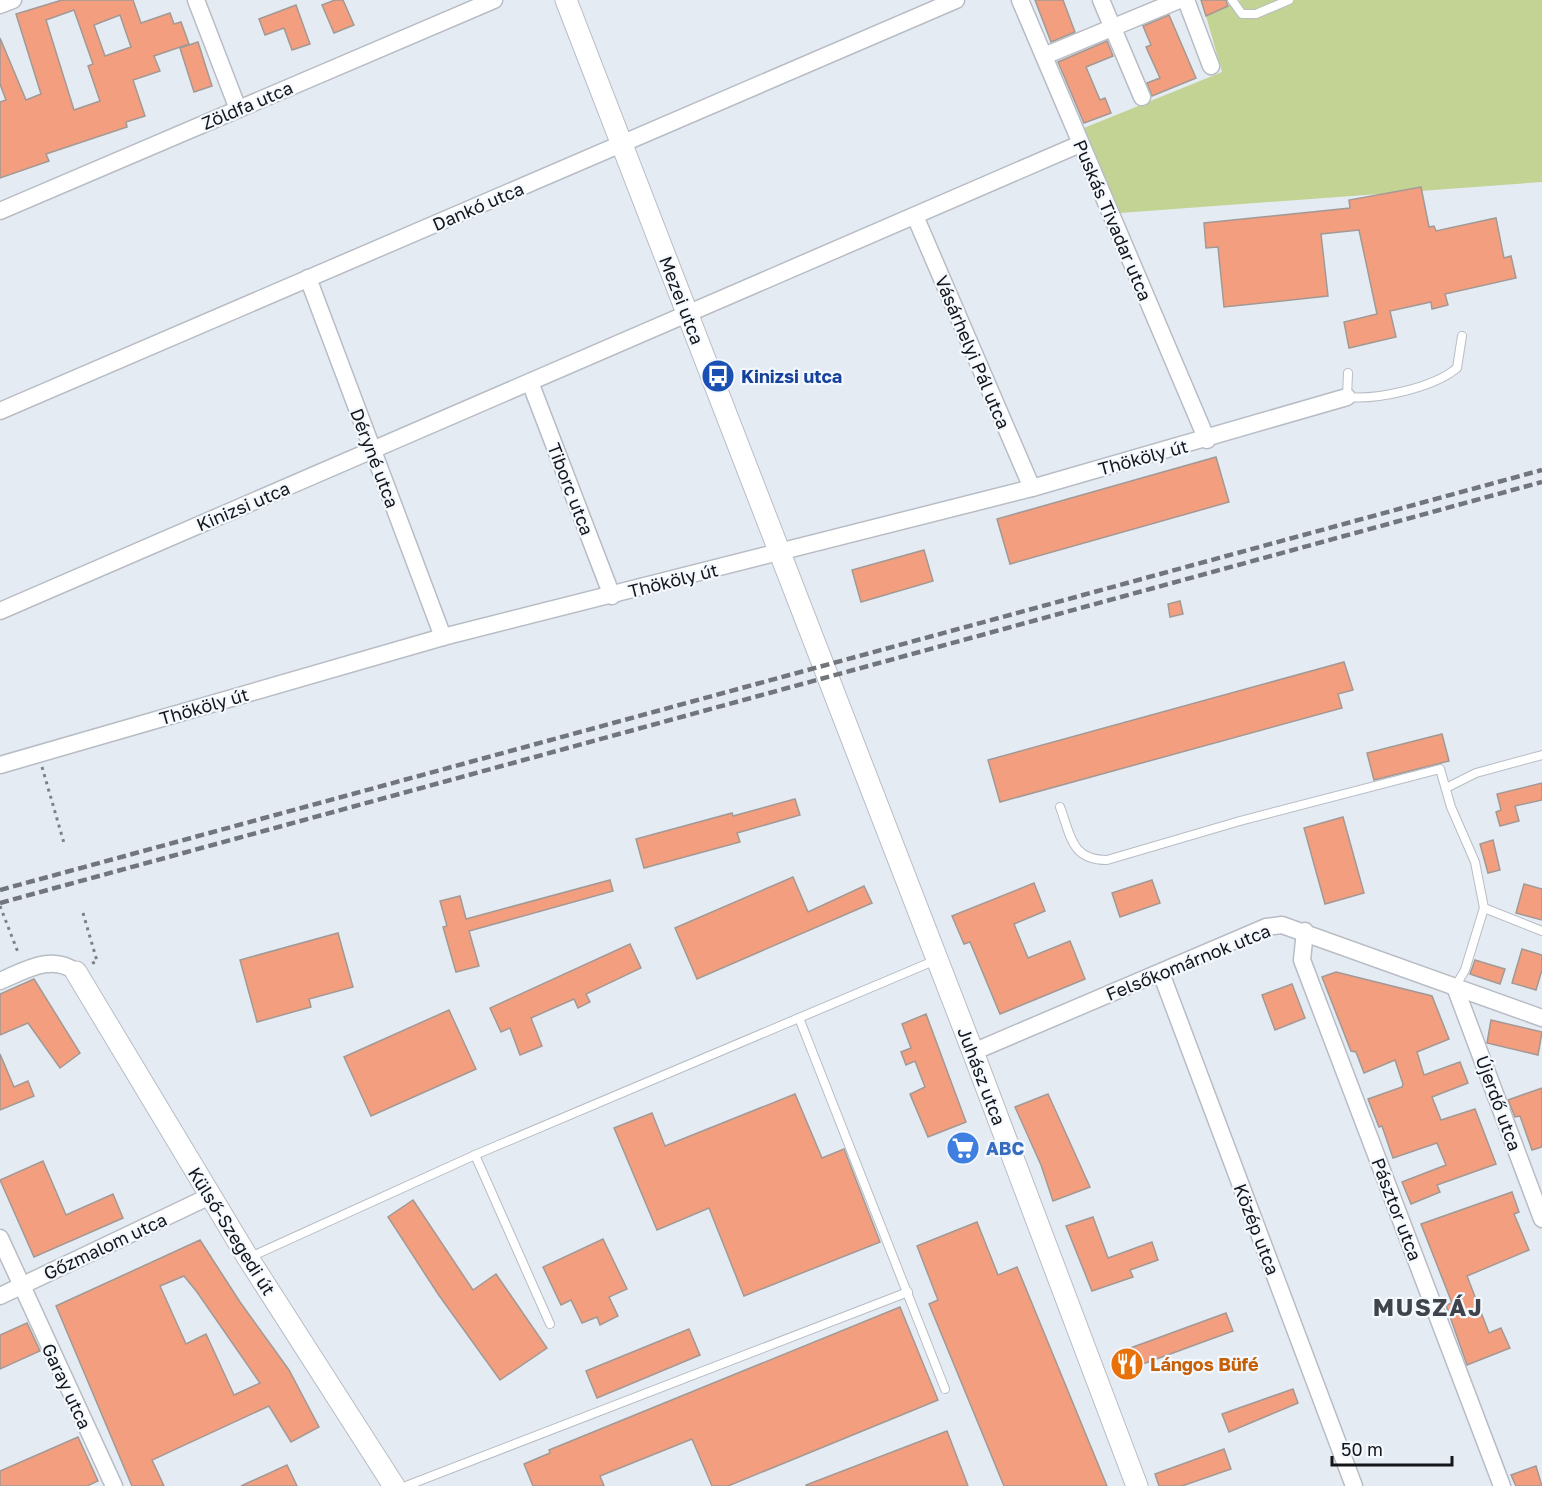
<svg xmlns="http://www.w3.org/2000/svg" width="1542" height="1486" viewBox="0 0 1542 1486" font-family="'Golos Text',sans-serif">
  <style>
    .green { fill: #c2d394 }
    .building { fill: #f39e7e; stroke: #a29995; stroke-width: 1.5; fill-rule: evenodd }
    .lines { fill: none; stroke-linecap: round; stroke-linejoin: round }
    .service-casing { stroke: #b8bdc5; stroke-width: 10 }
    .minor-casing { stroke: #b8bdc5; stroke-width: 19 }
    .tertiary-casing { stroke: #b8bdc5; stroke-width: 23 }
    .path { stroke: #7d8186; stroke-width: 3; stroke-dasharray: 3 4.5; stroke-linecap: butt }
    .service { stroke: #fff; stroke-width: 8 }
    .minor { stroke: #fff; stroke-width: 16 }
    .tertiary { stroke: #fff; stroke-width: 21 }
    .rail { stroke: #72757b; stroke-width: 4.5; stroke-dasharray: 9 4.5; stroke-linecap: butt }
    .labels { text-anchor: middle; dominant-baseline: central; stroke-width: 4.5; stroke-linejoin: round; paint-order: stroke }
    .street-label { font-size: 18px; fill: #141619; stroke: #f4f8ff }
    .transit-label { font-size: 18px; font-weight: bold; fill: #164399; stroke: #f4f8ff; text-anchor: start }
    .shop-label { font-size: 18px; font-weight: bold; fill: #366cbe; stroke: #f4f8ff; text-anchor: start }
    .food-label { font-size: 18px; font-weight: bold; fill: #c56008; stroke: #f4f8ff; text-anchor: start }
    .district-label { font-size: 24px; font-weight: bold; letter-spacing: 1.5px; fill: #3f444a; stroke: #f4f8ff }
  </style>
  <rect width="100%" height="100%" fill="#e5ebf3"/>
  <path class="green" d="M1240 0H1542V182L1120 213 1079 130 1222 72 1206 16Z"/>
  <g class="building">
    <path d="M62 0H133L141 23 170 13 174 24 181 22 189 44 154 56 160 71 133 80 145 116 126 122 127 127 46 154 49 161 0 178V102L6 100 0 84V38L26 100 41 94 16 14ZM74 10 93 64 88 66 100 101 74 110 46 20ZM120 15 131 47 105 56 94 25Z"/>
    <path d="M335 0H343L354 25 334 33 322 5Z"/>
    <path d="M1035 0H1063L1075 32 1051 42Z"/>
    <path d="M1201 0H1226L1228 6 1206 16Z"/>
    <path d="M296 5 310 44 292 50 284 28 265 35 259 19Z"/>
    <path d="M1169 15 1196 78 1152 96 1147 83 1160 78 1146 47 1151 45 1143 26Z"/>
    <path d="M1107 41 1113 56 1086 67 1100 100 1105 98 1111 113 1084 123 1058 62Z"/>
    <path d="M198 42 212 86 194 92 180 48Z"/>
    <path d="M1421 187 1429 227 1434 226 1436 231 1496 218 1504 258 1511 256 1516 278 1445 294 1448 305 1432 309 1431 302 1390 311 1396 337 1349 348 1344 322 1377 314 1359 230 1321 234 1328 296 1224 307 1218 247 1206 248 1204 223 1350 208 1349 200Z"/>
    <path d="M1216 457 1229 502 1010 564 997 519Z"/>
    <path d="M924 550 933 581 861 602 852 570Z"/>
    <path d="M1180 601 1183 614 1170 617 1168 604Z"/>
    <path d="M1344 662 1353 690 1338 694 1342 708 1000 802 988 760Z"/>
    <path d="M1442 734 1449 761 1374 780 1367 753Z"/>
    <path d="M1542 783V800L1515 806 1519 821 1500 826 1496 812 1501 810 1497 794Z"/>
    <path d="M795 799 800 815 737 833 740 842 644 868 636 839 732 813 733 816Z"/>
    <path d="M1343 817 1364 893 1325 904 1304 828Z"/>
    <path d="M1493 840 1500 870 1488 873 1480 844Z"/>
    <path d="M793 877 808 912 864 886 872 903 697 979 675 928Z"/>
    <path d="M610 880 613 891 469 931 479 966 456 972 443 927 447 926 440 901 460 896 466 919Z"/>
    <path d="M1152 880 1160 903 1120 917 1112 893Z"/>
    <path d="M1034 883 1045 911 1014 924 1028 958 1070 941 1085 979 1000 1014 970 942 964 944 952 916Z"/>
    <path d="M1524 884 1542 889V920L1516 913Z"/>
    <path d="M338 933 353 987 309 999 311 1007 257 1022 240 960Z"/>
    <path d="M630 944 641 968 586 994 590 1002 578 1008 574 999 531 1018 542 1046 520 1055 510 1028 501 1032 490 1008Z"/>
    <path d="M1522 949 1542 955V970L1536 990 1512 983Z"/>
    <path d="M1475 960 1505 969 1500 984 1470 974Z"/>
    <path d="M1336 972 1432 996 1449 1039 1417 1052 1424 1075 1460 1062 1468 1083 1432 1097 1441 1120 1475 1109 1496 1164 1437 1185 1440 1192 1411 1204 1402 1182 1446 1165 1437 1143 1393 1158 1382 1126 1379 1127 1368 1099 1402 1087 1403 1084 1395 1060 1364 1073 1356 1052 1351 1051 1322 977Z"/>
    <path d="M34 979 80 1053 60 1068 28 1023 0 1035V994Z"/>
    <path d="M1292 984 1305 1018 1275 1030 1262 995Z"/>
    <path d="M449 1010 476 1069 371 1116 344 1057Z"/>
    <path d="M926 1014 966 1122 928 1137 910 1094 925 1087 915 1061 906 1065 901 1052 911 1048 902 1024Z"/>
    <path d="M1491 1020 1542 1032 1538 1055 1487 1043Z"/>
    <path d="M0 1054 14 1087 28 1081 34 1096 0 1110Z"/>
    <path d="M1542 1088V1147L1532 1150 1520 1116 1515 1117 1508 1100Z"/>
    <path d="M795 1094 822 1158 844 1149 880 1242 744 1296 709 1208 657 1230 614 1128 652 1113 665 1146Z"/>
    <path d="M1048 1094 1090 1187 1053 1201 1041 1165 1015 1107Z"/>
    <path d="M43 1161 66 1215 113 1194 123 1218 34 1257 0 1180Z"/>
    <path d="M1512 1192 1519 1212 1514 1214 1529 1250 1467 1276 1489 1333 1501 1328 1510 1348 1467 1365 1446 1305 1452 1303 1421 1224Z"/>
    <path d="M413 1200 473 1290 496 1274 547 1348 500 1380 438 1294 388 1217Z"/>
    <path d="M1093 1217 1108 1258 1152 1242 1158 1260 1130 1270 1133 1277 1092 1291 1066 1226Z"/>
    <path d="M977 1222 998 1275 1017 1267 1107 1486H1004L929 1304 938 1300 917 1246Z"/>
    <path d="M603 1239 627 1289 609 1297 618 1316 600 1325 597 1317 582 1323 571 1300 561 1305 543 1267Z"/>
    <path d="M200 1240 240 1302 289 1370 319 1427 291 1442 269 1406 152 1460 164 1486H132L56 1306ZM184 1276 197 1292 260 1383 234 1395 206 1334 186 1344 160 1286Z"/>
    <path d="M900 1307 938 1400 728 1486H712L692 1439 600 1476 604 1486H533L524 1464 550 1453 549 1450Z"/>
    <path d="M1226 1313 1233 1331 1121 1372 1114 1354Z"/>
    <path d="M27 1323 40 1351 0 1369V1335Z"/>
    <path d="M689 1329 700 1355 597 1398 586 1371Z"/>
    <path d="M1293 1389 1298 1403 1229 1432 1222 1414Z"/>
    <path d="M947 1431 968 1486H806V1485Z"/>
    <path d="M78 1437 98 1481 87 1486H0V1471Z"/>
    <path d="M1224 1449 1231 1469 1182 1486H1159L1155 1474Z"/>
    <path d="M287 1465 297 1486H241Z"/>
    <path d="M1536 1466 1542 1486H1516L1511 1475Z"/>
  </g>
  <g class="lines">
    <defs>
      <g id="service">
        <path d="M1232 0 1242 14H1256L1289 0"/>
        <path d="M1348 373 1347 397C1377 400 1433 388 1457 368L1462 336"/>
        <path d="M1446 788 1476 773 1542 755"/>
        <path d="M1060 807C1071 836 1071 860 1107 860L1240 821 1440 769 1451 807 1475 862 1484 908 1465 970 1455 987"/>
        <path d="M1484 908 1542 931"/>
        <path d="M799 1018 945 1389"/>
        <path d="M475 1155 550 1324"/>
        <path d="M248 1258 475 1155 936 960"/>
        <path d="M406 1486 908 1292"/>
      </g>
      <g id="minor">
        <path d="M196 0 238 109"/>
        <path d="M1020 0 1207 440"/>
        <path d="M1101 0 1142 97"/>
        <path d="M1186 0 1211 66"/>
        <path d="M0 5 13 0"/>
        <path d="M1044 56 1179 0"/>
        <path d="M0 211 494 0"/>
        <path d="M915 216 1032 488"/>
        <path d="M308 278 443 637"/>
        <path d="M530 382 612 596"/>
        <path d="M0 411 956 0"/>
        <path d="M0 611 1080 144"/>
        <path d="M0 765 443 637 1032 488 1347 397"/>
        <path d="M1305 931 1302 960 1502 1486"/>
        <path d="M1161 973 1354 1486"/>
        <path d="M0 981C24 971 52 953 76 972"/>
        <path d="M1455 987 1542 1219"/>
        <path d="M973 1052 1266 927 1282 925 1542 1018"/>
        <path d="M0 1238 114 1486"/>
        <path d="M0 1296 210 1196"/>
      </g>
      <g id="tertiary">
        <path d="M566 0 973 1052 1137 1486"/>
        <path d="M76 972 248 1258 394 1486"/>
      </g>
    </defs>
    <use href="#service" class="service-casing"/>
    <use href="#minor" class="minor-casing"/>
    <use href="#tertiary" class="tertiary-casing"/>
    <g class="path">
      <path d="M42 767 64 843"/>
      <path d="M0 906 19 955"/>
      <path d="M83 913 97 961 91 964"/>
    </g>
    <use href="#service" class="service"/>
    <use href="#minor" class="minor"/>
    <use href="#tertiary" class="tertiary"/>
    <g class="rail">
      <path d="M0 890 1542 470"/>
      <path d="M0 903 1542 482"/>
    </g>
  </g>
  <defs>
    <symbol id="bus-disc" viewBox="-11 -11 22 22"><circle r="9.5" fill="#1a4fb4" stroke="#f4f8ff"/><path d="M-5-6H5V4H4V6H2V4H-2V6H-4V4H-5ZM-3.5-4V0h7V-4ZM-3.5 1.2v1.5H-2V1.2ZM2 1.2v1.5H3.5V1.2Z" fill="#fff"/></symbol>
    <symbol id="supermarket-disc" viewBox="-11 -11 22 22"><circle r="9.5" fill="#3f7fe0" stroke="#f4f8ff"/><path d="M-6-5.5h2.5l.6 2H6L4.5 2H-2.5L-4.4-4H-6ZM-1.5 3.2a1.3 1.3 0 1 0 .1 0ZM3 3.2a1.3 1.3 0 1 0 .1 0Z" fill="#fff"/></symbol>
    <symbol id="restaurant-disc" viewBox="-11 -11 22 22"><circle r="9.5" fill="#e8710a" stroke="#f4f8ff"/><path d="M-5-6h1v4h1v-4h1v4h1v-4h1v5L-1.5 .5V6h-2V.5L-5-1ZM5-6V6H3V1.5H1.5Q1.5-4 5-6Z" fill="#fff"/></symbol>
  </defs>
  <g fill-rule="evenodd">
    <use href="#bus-disc" x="699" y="357" width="38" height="38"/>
    <use href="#supermarket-disc" x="944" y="1129" width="38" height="38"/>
    <use href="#restaurant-disc" x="1108" y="1345" width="38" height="38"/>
  </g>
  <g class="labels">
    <g class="street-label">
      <text transform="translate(247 105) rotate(-23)">Zöldfa utca</text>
      <text transform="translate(478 206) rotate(-23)">Dankó utca</text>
      <text transform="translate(1113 220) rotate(67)">Puskás Tivadar utca</text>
      <text transform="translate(682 300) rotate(69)">Mezei utca</text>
      <text transform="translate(973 352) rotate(67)">Vásárhelyi Pál utca</text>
      <text transform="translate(1143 457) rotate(-15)">Thököly út</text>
      <text transform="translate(375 458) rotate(69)">Déryné utca</text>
      <text transform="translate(571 489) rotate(69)">Tiborc utca</text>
      <text transform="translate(243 506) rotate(-23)">Kinizsi utca</text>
      <text transform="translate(673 580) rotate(-14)">Thököly út</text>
      <text transform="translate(204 706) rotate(-16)">Thököly út</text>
      <text transform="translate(1188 962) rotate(-22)">Felsőkomárnok utca</text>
      <text transform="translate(982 1076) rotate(69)">Juhász utca</text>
      <text transform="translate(1499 1103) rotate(70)">Újerdő utca</text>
      <text transform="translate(1397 1209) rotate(69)">Pásztor utca</text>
      <text transform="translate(1257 1229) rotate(69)">Közép utca</text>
      <text transform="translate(232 1231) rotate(58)">Külső-Szegedi út</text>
      <text transform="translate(105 1246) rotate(-25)">Gőzmalom utca</text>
      <text transform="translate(67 1386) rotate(65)">Garay utca</text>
    </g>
    <g class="transit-label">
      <text x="741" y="376">Kinizsi utca</text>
    </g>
    <g class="shop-label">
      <text x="986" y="1148">ABC</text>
    </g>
    <g class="food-label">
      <text x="1150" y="1364">Lángos Büfé</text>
    </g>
    <g class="district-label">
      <text x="1428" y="1306">MUSZÁJ</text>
    </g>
  </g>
  <path d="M1332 1456v9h120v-9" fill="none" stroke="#141619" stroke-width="3"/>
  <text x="1341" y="1456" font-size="18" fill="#141619" stroke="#f4f8ff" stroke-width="4.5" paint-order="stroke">50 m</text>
</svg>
